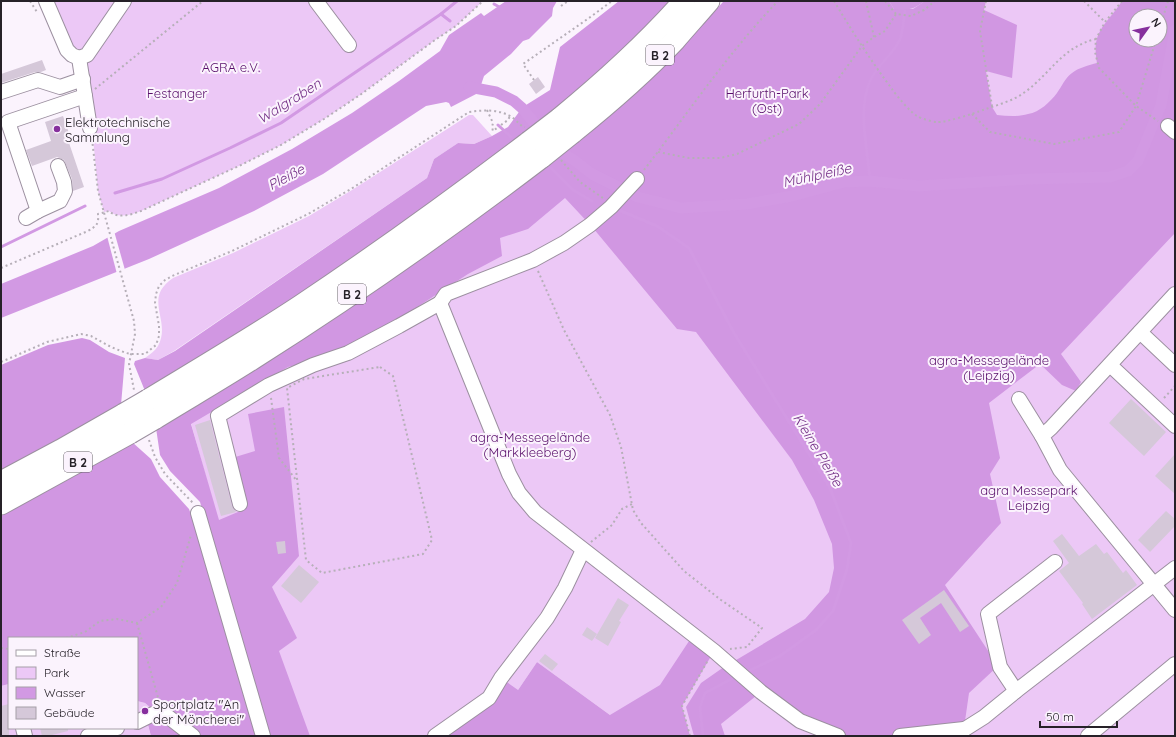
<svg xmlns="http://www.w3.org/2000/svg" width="1176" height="737" viewBox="0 0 1176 737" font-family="Quicksand,sans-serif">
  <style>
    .green { fill: #ecc8f6; fill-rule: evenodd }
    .forest { fill: #d197e2; fill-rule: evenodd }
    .water { fill: #d299e3 }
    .pier { fill: #fbf3fd }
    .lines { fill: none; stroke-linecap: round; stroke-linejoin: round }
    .stream { stroke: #d299e3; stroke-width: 3 }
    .canal { stroke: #d299e3; stroke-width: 11 }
    .building { fill: #d5c8d9 }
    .minor-casing { stroke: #9c90a0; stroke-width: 16 }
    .highway-casing { stroke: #9c90a0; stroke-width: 23 }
    .path { stroke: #b6afb8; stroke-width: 2; stroke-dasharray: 2 3; stroke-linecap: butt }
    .minor { stroke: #fff; stroke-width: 14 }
    .highway { stroke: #fff; stroke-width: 21 }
    .highway-bridge-casing { stroke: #9c90a0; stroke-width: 23; stroke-linecap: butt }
    .highway-bridge { stroke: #fff; stroke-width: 21 }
    .poi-dot { fill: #862f9d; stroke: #fbf3fd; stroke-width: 1.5 }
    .labels { text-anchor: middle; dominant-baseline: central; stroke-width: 4; stroke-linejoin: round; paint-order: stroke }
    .shield { fill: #fbf3fd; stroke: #666068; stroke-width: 1 }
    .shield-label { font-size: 12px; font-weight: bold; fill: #262128 }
    .park-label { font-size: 13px; fill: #580e6a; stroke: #fbf3fd }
    .poi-label { font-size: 13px; fill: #262128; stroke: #fbf3fd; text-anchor: start }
    .water-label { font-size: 14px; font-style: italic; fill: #732e86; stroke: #fbf3fd }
  </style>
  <rect width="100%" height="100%" fill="#fbf3fd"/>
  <g class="green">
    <path d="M46 1H483L456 26 435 40 360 95 324 119 281 145 241 165 141 211C130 215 118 219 109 211L104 212 98 191 94 148 80 58Z"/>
    <path d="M724 1H1175V736H652L610 715 537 662 518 690 435 736H286L218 520 187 409 587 134 661 69ZM1136 16H1160V40H1136Z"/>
    <path d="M469 115H473L492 136 474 144 458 143 434 159 427 178 174 351 158 360 145 358C150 354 155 351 158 346 172 320 142 299 173 278L233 253 309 216 352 190Z"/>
    <path d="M9 684V728H137V701L145 703 152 709 146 718 151 736H1V686Z"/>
  </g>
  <g class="forest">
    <path d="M619 1H673L614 59 507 149 332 274 253 325 145 391 134 364 135 361 145 358 158 360 175 351 427 178 434 159 458 143 474 144 492 136 508 127 519 112 526 105 550 90 560 47Z"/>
    <path d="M724 1H889L894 9H913L925 1H986L984 10 1017 25 1012 78 986 71 992 107 997 115C1007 116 1018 117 1028 114 1040 112 1050 102 1057 93 1062 86 1065 78 1072 73 1078 68 1089 65 1097 63 1091 30 1106 26 1122 1H1175V233L1061 354 1081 382 1076 391 1062 385 1040 364 989 403 1000 458 990 474 1001 523 945 585 998 666 969 693 964 728 900 736H838L761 692 721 724 725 736H694L686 707 701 683 721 669 805 619 829 592 834 568 832 544 814 500 792 460 696 332 677 329 593 228 565 198 528 229 500 238 502 256 468 274 391 324 341 353 288 367 191 424 219 520 245 509 232 458 255 451 248 414 284 407 299 556 272 587 297 638 279 651 310 736H268L208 531 200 502 170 471 160 455 156 428 587 134 661 69ZM1136 16H1160V40H1136Z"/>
    <path d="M82 338 90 340 109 352 125 358 121 405 1 472V365L48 345Z"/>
    <path d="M132 442 151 459 160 477 189 509 198 534 257 736H200L168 711 152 709 145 703 137 701V638H9V684L1 686V516L71 474Z"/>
    <path d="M693 635 714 651 682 706 690 736H435L489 698 501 678 518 690 537 662 610 715 660 685Z"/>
    <path d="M153 714 193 736H151L147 721Z"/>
  </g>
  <g class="water">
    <path d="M506 1H557L553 8 552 16 529 39 523 41 511 54 484 76 481 85 484 86 483 93 480 92 451 107 449 103 446 102 426 106 323 174 254 211 149 259 1 318V284L93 246 119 231 219 188 292 149 352 113 399 81 440 51 449 35 481 13 484 16Z"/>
    <path d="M889 1H925C913 9 909 11 894 9Z"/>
  </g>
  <path class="pier" d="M114 231 125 270 117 274 107 236Z"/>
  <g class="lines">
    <g class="stream">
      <path d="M494 4 501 8"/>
      <path d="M441 14 457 1"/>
      <path d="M498 125 511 137"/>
      <path d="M551 168 573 190 592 201"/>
      <path d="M870 181C868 149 857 111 870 81 877 65 892 56 899 41 904 32 903 20 905 11"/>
      <path d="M115 193 162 179 230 148 281 123 441 14 450 21"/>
      <path d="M621 211 657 226 689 248 734 333 830 488 851 543 847 569 833 611 816 630 780 656 744 673"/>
      <path d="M1 247 85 206"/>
      <path d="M703 736 700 707 705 693 737 676"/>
    </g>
    <path class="canal" d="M469 87 496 92 514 101 522 108 536 125 562 153 574 160 592 174 638 197 681 208 747 204 792 196 844 182 870 181 918 186 1030 179 1110 177 1128 171 1138 161 1161 105 1175 30"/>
  </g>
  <g class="building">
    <path d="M42 60 46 70 41 72H35L1 83V74Z"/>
    <path d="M538 77 545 87 536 94 529 84Z"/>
    <path d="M63 116 70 136 67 137 84 187 73 191 72 179 64 160 57 157 32 166 26 150 51 141 45 122Z"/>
    <path d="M1131 399 1166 432 1144 456 1109 423Z"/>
    <path d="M210 420 232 506 236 512 221 516 195 425Z"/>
    <path d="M1175 454V494L1155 476Z"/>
    <path d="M1166 511 1175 519V526L1150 552 1138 540Z"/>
    <path d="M1062 534 1079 556 1096 544 1104 554 1107 552 1123 573 1126 570 1137 585 1092 619 1082 604 1083 603 1059 571 1069 563 1053 541Z"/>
    <path d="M285 541 286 553 278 554 276 542Z"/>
    <path d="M299 565 319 582 301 603 281 586Z"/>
    <path d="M944 590 969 626 960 632 941 603 920 618 931 635 919 644 902 620Z"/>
    <path d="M618 598 629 605 619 621 621 622 608 646 595 638Z"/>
    <path d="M587 627 597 634 592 641 582 635Z"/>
    <path d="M545 654 558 664 552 671 539 661Z"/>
    <path d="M9 704V736H1V706Z"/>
    <path d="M40 728H68V731L48 736H42Z"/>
  </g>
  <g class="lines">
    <defs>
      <g id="minor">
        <path d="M46 1 67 50 72 55 79 58"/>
        <path d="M316 1 349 45"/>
        <path d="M79 58 87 55 124 1"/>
        <path d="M79 58 90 128"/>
        <path d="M1 92 38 80 60 87 83 79"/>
        <path d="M1168 126 1175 132"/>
        <path d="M38 211 8 122 85 96"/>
        <path d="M26 218 38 211 60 201 65 191 64 182 58 166"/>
        <path d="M1175 294 1051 428 1042 436 1060 470 1175 610"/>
        <path d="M440 303 509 474 519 493 535 512 714 651 761 692 800 721 838 736"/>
        <path d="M1140 332 1175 365"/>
        <path d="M1110 365 1175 426"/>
        <path d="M1019 399 1042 436"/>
        <path d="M240 504 218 416 269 385 313 365 348 353 399 326 440 303 446 294 533 260 564 243 590 225 611 207 637 179"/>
        <path d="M198 513 263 736"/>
        <path d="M1016 691 1000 667 988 614 1055 562"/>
        <path d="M137 722 153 714 162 712 193 736"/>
        <path d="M23 728 25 736"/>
        <path d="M88 736 117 728"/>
        <path d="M435 736 489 698 501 678 547 618 565 588 583 550"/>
        <path d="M900 736 964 729"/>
        <path d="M954 736 984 717 1016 691 1175 568"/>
        <path d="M1088 736 1175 664"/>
      </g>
      <g id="highway">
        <path d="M559 119C604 82 646 44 684 1"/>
        <path d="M572 133C608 104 643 74 675 40 686 27 698 14 709 1"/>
        <path d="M148 400C199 369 250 339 300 306 378 254 454 199 529 142"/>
        <path d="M154 419C188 398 223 378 257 356 355 294 450 227 542 157"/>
        <path d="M1 482 61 450 124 414"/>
        <path d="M1 504 130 433"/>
      </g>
    </defs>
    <use href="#minor" class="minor-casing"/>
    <use href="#highway" class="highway-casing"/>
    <g class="path">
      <path d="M30 1 37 12"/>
      <path d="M834 1C852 31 871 61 892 89 897 96 910 112 917 116 920 118 932 122 937 122 945 123 975 113 983 110 997 105 1013 101 1025 92 1051 73 1062 47 1096 39"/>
      <path d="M866 1 874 37"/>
      <path d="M885 1 896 14"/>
      <path d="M986 1 980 31 992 106"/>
      <path d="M1084 1 1105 22"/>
      <path d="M1122 1 1105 22 1096 39 1095 52 1099 68 1136 106 1158 121"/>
      <path d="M561 6 568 1"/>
      <path d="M1160 27 1168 1"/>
      <path d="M534 80 523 64 589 18 612 1"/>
      <path d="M95 89 203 1"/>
      <path d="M487 110 493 123 492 127 493 131 497 128"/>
      <path d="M972 114 990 132 1054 144 1119 132 1136 106 1156 40"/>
      <path d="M501 125 508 120 510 116"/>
      <path d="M92 139 98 191 134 321 135 334 129 364 134 390"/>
      <path d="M658 152 689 158H720L737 154 799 124 820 104 862 46 874 37 885 31 896 14 911 16 924 10 935 1"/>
      <path d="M561 160 580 182 603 198"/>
      <path d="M644 170C688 113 728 53 778 1"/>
      <path d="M1 268 88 231C96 226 99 225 98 214L109 211C118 219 130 215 141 211L241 165 281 145 324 119 360 95 435 40 456 26 483 1"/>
      <path d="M538 271 564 330 610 415 621 447 633 510 641 523 684 571 721 600 762 628 747 647 730 649"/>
      <path d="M1 362 47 342 81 334 91 336 111 347 126 353 131 354H145L156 345 159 336V326L155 303 156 294 159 286 165 280 172 276 232 251 308 214 351 189 469 112C483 110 497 109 510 116 514 118 518 123 522 126L525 127"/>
      <path d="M380 367 393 376 432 540 423 554 322 573 306 560 287 388 304 379Z"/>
      <path d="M271 398 279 458 297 481"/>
      <path d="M1164 398 1175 386"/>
      <path d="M149 440 155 457 165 474 193 503"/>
      <path d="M591 542 612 525 622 509 632 504"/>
      <path d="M137 623 159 701"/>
      <path d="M66 638 85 632 100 621 117 619 137 623 161 607 177 583 191 535"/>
      <path d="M1 648 9 649"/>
      <path d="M690 736 682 706 708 660"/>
    </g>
    <use href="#minor" class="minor"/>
    <use href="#highway" class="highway"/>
    <defs>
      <g id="highway-bridge">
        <path d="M529 142 559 119"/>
        <path d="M542 157 572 133"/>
        <path d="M124 414 148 400"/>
        <path d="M130 433 154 419"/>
      </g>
    </defs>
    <use href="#highway-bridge" class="highway-bridge-casing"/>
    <use href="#highway-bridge" class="highway-bridge"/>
  </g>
  <g class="poi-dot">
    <circle cx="57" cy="129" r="4"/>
    <circle cx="145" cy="711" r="4"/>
  </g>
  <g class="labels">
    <g class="shield">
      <rect x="646" y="45" width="28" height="20" rx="3"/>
      <rect x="338" y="284" width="28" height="20" rx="3"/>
      <rect x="64" y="452" width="28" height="20" rx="3"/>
    </g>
    <g class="shield-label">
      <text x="660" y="55">B 2</text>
      <text x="352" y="294">B 2</text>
      <text x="78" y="462">B 2</text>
    </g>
    <g class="park-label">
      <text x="231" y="67">AGRA e.V.</text>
      <text x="177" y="93">Festanger</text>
      <text x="767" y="93">Herfurth-Park<tspan x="767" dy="15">(Ost)</tspan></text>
      <text x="989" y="360">agra-Messegelände<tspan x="989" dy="15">(Leipzig)</tspan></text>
      <text x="530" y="437">agra-Messegelände<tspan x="530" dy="15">(Markkleeberg)</tspan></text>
      <text x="1029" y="490">agra Messepark<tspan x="1029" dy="15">Leipzig</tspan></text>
    </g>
    <g class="poi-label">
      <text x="65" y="122">Elektrotechnische<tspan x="65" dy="15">Sammlung</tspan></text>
      <text x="153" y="704">Sportplatz "An<tspan x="153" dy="15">der Möncherei"</tspan></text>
    </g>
    <g class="water-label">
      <text transform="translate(289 101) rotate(-32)">Walgraben</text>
      <text transform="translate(817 175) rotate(-12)">Mühlpleiße</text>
      <text transform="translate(286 177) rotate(-28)">Pleiße</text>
      <text transform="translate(818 450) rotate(59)">Kleine Pleiße</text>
    </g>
  </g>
  <rect width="1176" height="737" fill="none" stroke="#262128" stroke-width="4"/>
  <rect x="8" y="637" width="130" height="92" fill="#fbf3fd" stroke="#a69fa8"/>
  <rect x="16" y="650" width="20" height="6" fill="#ffffff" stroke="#a69fa8"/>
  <text x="44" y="657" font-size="12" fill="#262128">Straße</text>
  <rect x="16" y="667" width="20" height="12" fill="#ecc8f6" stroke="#a69fa8"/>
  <text x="44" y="677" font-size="12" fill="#262128">Park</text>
  <rect x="16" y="687" width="20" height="12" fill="#d299e3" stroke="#a69fa8"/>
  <text x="44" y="697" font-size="12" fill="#262128">Wasser</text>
  <rect x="16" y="707" width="20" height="12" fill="#d5c8d9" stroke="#a69fa8"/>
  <text x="44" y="717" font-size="12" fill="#262128">Gebäude</text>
  <g transform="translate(1148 28) rotate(57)"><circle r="19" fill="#fbf3fd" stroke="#a69fa8"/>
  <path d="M0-3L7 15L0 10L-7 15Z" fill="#862f9d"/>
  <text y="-6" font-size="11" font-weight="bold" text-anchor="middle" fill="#262128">N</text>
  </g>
  <path d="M1040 721v6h77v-6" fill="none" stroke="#262128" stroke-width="2"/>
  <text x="1046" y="721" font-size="12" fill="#262128" stroke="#fbf3fd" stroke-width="3" paint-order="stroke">50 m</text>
</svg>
